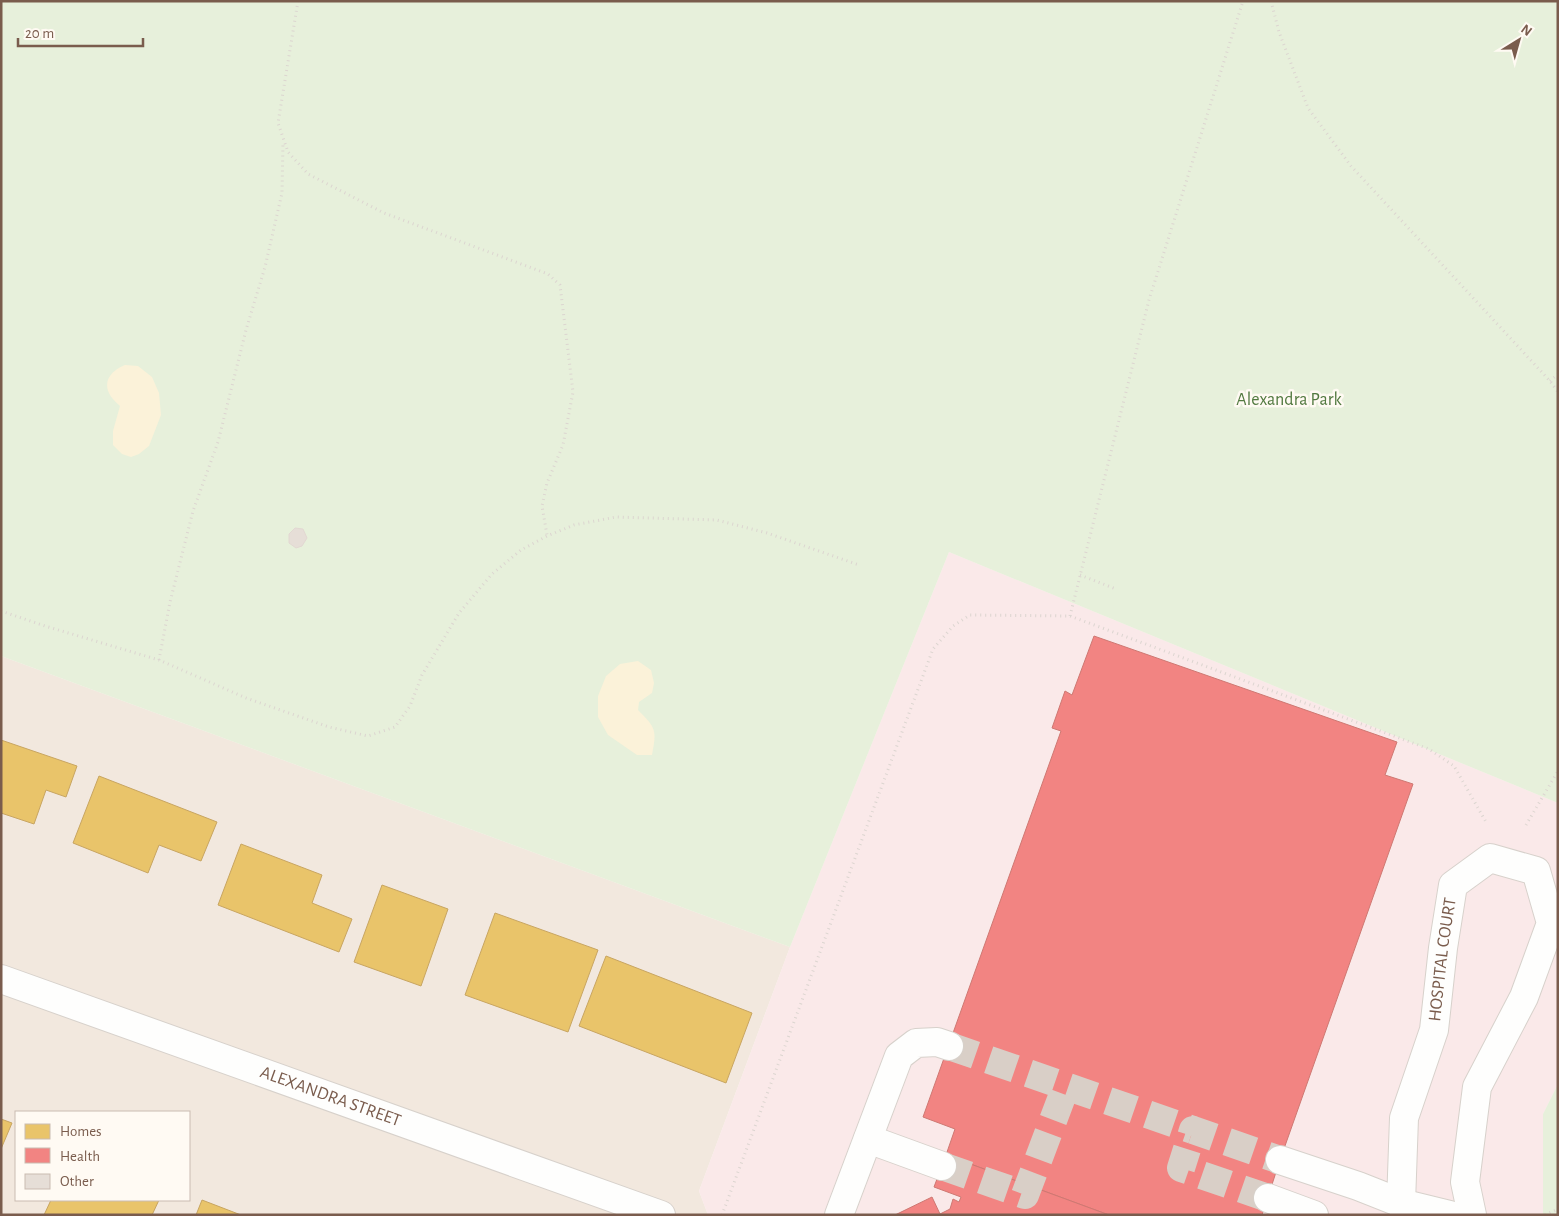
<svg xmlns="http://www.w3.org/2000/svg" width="1559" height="1216" viewBox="0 0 1559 1216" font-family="'Alegreya Sans',sans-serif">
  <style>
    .residential { fill: #f2e8de; fill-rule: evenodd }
    .medical { fill: #fae9e9 }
    .green { fill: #e7f0db }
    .sand { fill: #fbf2d9 }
    .homes { fill: #e9c46a; stroke: #c8a561 }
    .health { fill: #f28482; stroke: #ce7872 }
    .building { fill: #e6ded7; stroke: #e2d8d2 }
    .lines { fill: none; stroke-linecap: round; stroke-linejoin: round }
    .minor-tunnel { stroke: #d9cfc7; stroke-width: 28; stroke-dasharray: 28 14; stroke-linecap: butt }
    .minor-casing { stroke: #d7d1cb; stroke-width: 30 }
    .path { stroke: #dcd5d0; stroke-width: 3; stroke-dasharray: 1 4; stroke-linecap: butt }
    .minor { stroke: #fefefd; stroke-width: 28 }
    .labels { text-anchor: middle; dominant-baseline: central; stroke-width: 5; stroke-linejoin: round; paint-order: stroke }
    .park-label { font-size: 18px; fill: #537a41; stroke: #fffaf3 }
    .street-label { font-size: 18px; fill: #7a5c4d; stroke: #fffaf3 }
  </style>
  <rect width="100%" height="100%" fill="#f9f5f0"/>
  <path class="residential" d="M1 656 790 947 699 1191 708 1215H1ZM16 1112H189V1200H16Z"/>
  <path class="medical" d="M949 552 1558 803V1084L1543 1114V1215H708L699 1191 790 947Z"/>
  <g class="green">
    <path d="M1 1H1558V803L949 552 790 947 1 656Z"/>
    <path d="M1558 1084V1215H1543V1114Z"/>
  </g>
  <g class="sand">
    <path d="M125 365 138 366 152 377 159 393 161 415 149 446 139 454 131 457 122 454 113 445V431L120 406C117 403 111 398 109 393 103 379 113 370 125 365Z"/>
    <path d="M638 661 651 670 654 683 652 693 639 702 638 710C656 728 657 730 652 755H637L608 735 598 717V696L606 676 620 664Z"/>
  </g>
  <g class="homes">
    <path d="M1 740 77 766 66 797 46 790 34 824 1 813Z"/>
    <path d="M99 776 217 822 201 861 159 845 148 873 73 843Z"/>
    <path d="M241 844 322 875 312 903 352 919 339 952 218 905Z"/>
    <path d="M382 885 448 909 421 986 354 962Z"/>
    <path d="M495 913 598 950 568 1032 465 995Z"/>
    <path d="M606 956 752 1013 726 1083 579 1026Z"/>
    <path d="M1 1119 12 1123 1 1149Z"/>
    <path d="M51 1200H159L152 1215H44Z"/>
    <path d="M202 1200 241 1215H196Z"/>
  </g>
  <g class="health">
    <path d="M1094 636 1397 742 1385 775 1413 784 1280 1160 1262 1215H1109L946 1155 955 1129 923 1117 1061 731 1052 728 1065 691 1072 695Z"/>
    <path d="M946 1155 1109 1215H895L932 1197 940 1214 950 1209 953 1199 959 1202 961 1197 934 1187Z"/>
  </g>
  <path class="building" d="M295 528 303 529 307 538 302 546 296 548 289 543V534Z"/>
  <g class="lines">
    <g class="minor-tunnel">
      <path d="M949 1046 1193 1130"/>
      <path d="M942 1166 1025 1195 1066 1086"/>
      <path d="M1268 1198 1181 1168 1193 1130 1280 1160"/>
    </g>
    <defs>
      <g id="minor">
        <path id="s1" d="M1 979 661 1215"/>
        <path d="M868 1139 942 1166"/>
        <path d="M1280 1160 1358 1186 1401 1203 1450 1215"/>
        <path d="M1268 1198 1314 1215"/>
        <path d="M839 1215 899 1056 916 1043 937 1042 949 1046"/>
        <path id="s2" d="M1406 1215 1401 1203 1404 1118 1434 1030 1443 948 1453 885 1490 858 1536 871 1551 923 1524 997 1477 1087 1465 1182 1472 1215"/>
      </g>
    </defs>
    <use href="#minor" class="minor-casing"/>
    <g class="path">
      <path d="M298 1 278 123 288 152 308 174 384 213 548 274 560 285 573 392 563 445 547 483 542 506 547 535"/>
      <path d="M1271 1 1279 32 1308 108 1351 166 1550 381 1558 392"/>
      <path d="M1550 381 1558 374"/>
      <path d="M1080 575 1116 589"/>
      <path d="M1 611 45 626 159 660 246 698 329 727 368 736 395 727 410 706 422 675 459 613 492 574 521 550 547 536 574 525 616 517 717 520 767 533 859 565"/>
      <path d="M1070 616 1149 300 1243 1"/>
      <path d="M159 660 170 602 193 511 218 442 246 330 265 267 282 193 283 142"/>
      <path d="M1526 825 1558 771"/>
      <path d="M722 1215 933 649 953 626 970 615 1070 616 1429 749 1454 766 1486 822"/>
      <path d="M1545 1215 1558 1209"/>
    </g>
    <use href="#minor" class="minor"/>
  </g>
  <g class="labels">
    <g class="park-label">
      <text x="1289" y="400">Alexandra Park</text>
    </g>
    <g class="street-label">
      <text stroke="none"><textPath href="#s2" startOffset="262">HOSPITAL COURT</textPath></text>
      <text stroke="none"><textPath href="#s1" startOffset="350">ALEXANDRA STREET</textPath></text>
    </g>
  </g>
  <rect width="1559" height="1216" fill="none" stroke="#7a5c4d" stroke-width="5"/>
  <rect x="15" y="1111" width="175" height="90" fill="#fffaf3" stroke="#cabbb1"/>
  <rect x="25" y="1124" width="25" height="15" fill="#e9c46a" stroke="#cabbb1"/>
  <text x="60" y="1136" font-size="15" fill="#7a5c4d">Homes</text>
  <rect x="25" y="1148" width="25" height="15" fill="#f28482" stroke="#cabbb1"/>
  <text x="60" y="1161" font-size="15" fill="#7a5c4d">Health</text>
  <rect x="25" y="1174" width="25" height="15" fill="#e6ded7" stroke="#cabbb1"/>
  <text x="60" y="1186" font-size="15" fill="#7a5c4d">Other</text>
  <g transform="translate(1519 40) rotate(37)" stroke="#fffaf3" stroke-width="4" paint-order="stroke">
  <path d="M0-4L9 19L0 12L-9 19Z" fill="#7a5c4d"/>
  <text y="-8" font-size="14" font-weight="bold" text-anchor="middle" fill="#7a5c4d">N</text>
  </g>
  <path d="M18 38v8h125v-8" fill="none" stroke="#7a5c4d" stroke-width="2.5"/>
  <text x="25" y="38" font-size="15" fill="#7a5c4d" stroke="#fffaf3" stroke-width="4" paint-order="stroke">20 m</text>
</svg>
